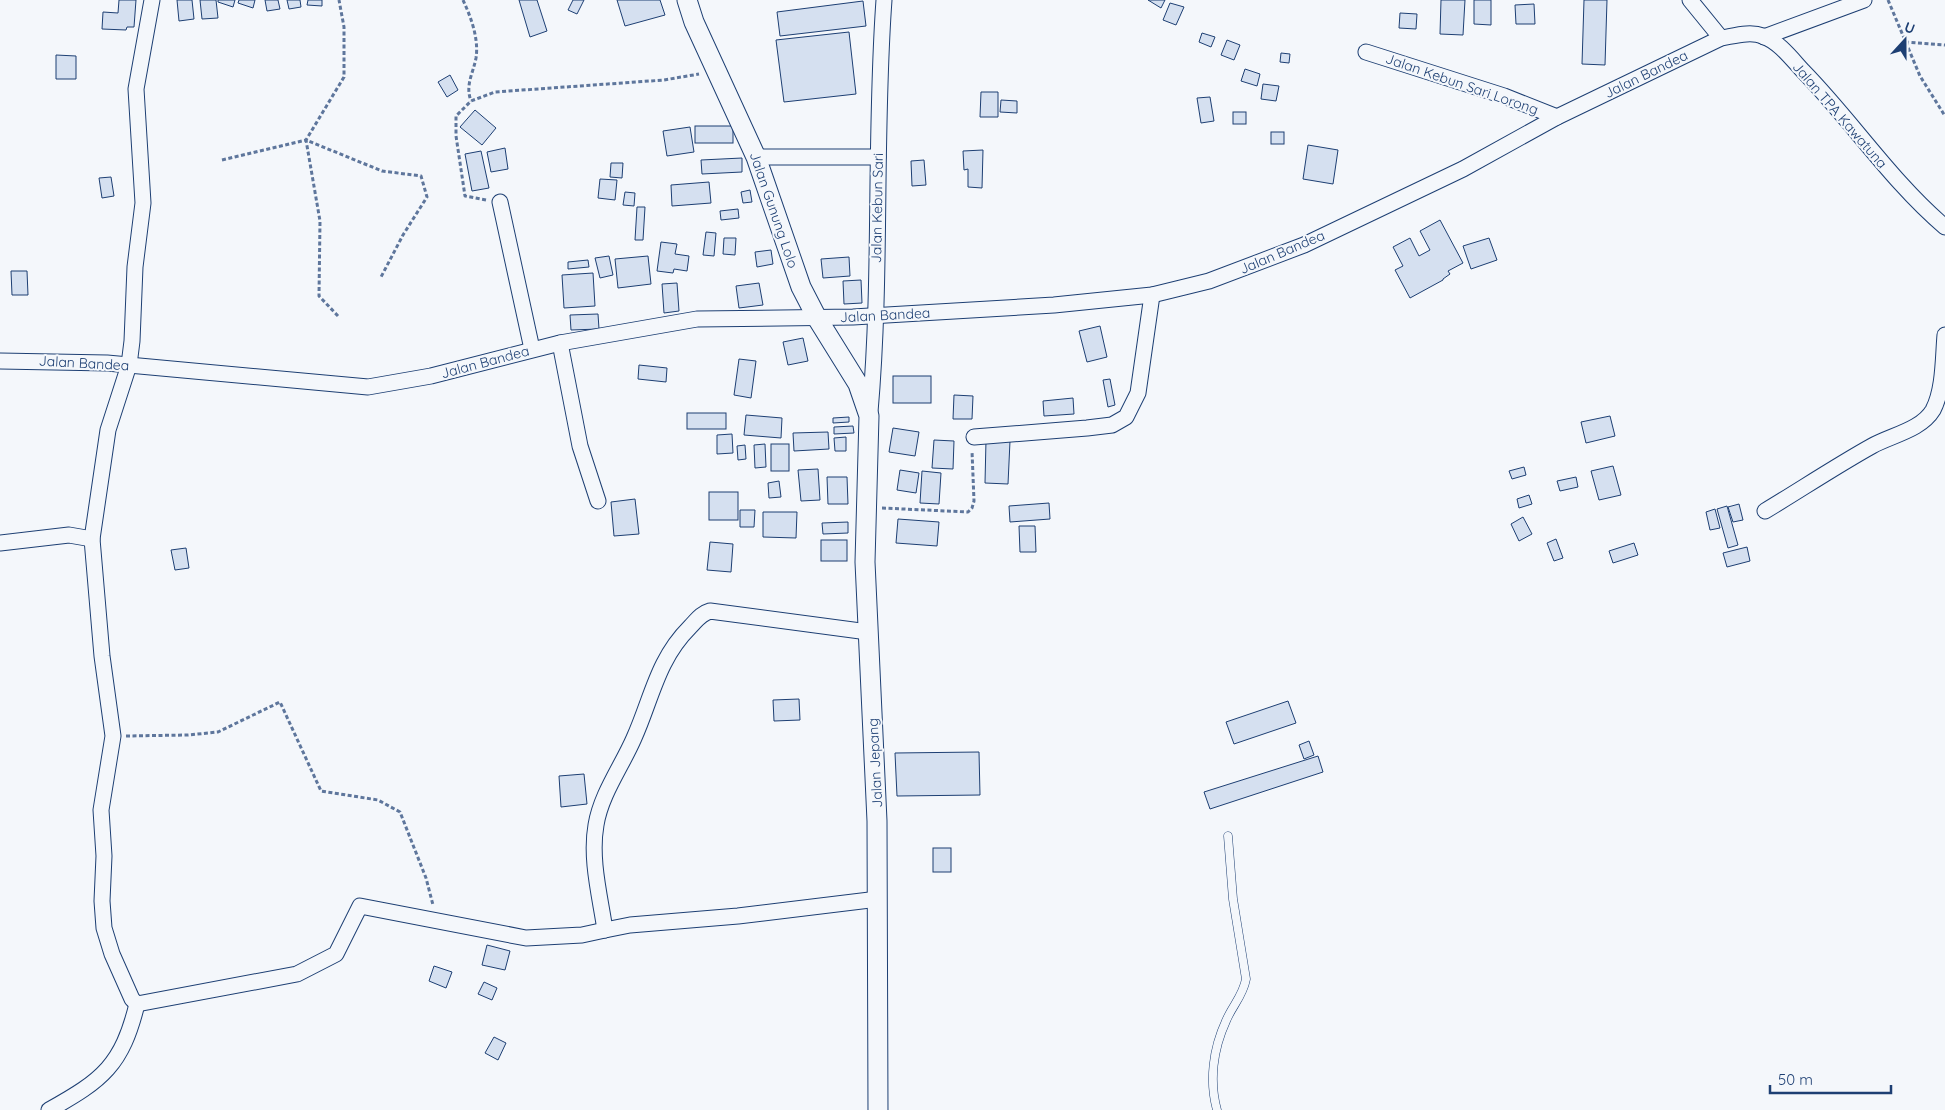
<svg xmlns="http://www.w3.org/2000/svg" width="1945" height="1110" viewBox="0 0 1945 1110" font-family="Quicksand,sans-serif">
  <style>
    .building { fill: #d5e0f0; stroke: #1d3f73 }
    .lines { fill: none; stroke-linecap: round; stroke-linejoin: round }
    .service-casing { stroke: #1d3f73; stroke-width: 9 }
    .minor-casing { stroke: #1d3f73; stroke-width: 17 }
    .tertiary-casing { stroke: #1d3f73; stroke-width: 21 }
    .path { stroke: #5e769c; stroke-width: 3; stroke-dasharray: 4 2.5; stroke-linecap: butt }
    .service { stroke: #f4f7fb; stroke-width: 8 }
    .minor { stroke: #f4f7fb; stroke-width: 15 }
    .tertiary { stroke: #f4f7fb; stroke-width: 19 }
    .labels { text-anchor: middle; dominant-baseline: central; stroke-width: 4; stroke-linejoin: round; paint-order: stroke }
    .street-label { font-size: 14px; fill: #1d3f73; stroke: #f4f7fb }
  </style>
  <rect width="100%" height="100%" fill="#f4f7fb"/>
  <g class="building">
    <path d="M119 0H136L134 27H127L126 30 102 29 103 12 118 13Z"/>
    <path d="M177 0H192L194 19 179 21Z"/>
    <path d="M200 0H216L218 18 202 19Z"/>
    <path d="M218 0H235L233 7 218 2Z"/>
    <path d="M239 0H255L253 8 238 3Z"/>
    <path d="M265 0H278L280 9 267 11Z"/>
    <path d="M287 0H300L301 7 289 9Z"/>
    <path d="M308 0H322V6L307 5Z"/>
    <path d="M519 0H537L547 31 530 37Z"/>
    <path d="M573 0H584L577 14 568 10Z"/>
    <path d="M617 0H660L665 15 625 26Z"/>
    <path d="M1148 0H1165L1161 8Z"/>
    <path d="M1441 0H1465L1463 35 1440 34Z"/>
    <path d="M1474 0H1491V25L1474 24Z"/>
    <path d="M1584 0H1607L1605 65 1582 64Z"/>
    <path d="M863 1 866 26 780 36 777 12Z"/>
    <path d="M1170 3 1184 7 1176 25 1163 20Z"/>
    <path d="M1534 4 1535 24H1516L1515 5Z"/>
    <path d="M1400 13 1417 14 1416 29 1399 28Z"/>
    <path d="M849 32 856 94 784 102 776 40Z"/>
    <path d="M1202 33 1215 37 1211 47 1199 42Z"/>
    <path d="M1227 40 1240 45 1234 60 1221 55Z"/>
    <path d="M1281 53 1290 54 1289 63 1280 62Z"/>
    <path d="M56 55 76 56V79H56Z"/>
    <path d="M1245 69 1260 74 1257 86 1241 81Z"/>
    <path d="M450 75 458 90 447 97 438 82Z"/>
    <path d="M1263 84 1279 86 1276 101 1261 99Z"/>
    <path d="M981 92H998V117H980Z"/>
    <path d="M1210 97 1214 121 1201 123 1197 98Z"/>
    <path d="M1001 100 1017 101V113L1000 112Z"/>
    <path d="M475 110 496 128 482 145 460 127Z"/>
    <rect x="1233" y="112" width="13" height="12"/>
    <rect x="695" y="126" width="38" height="17"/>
    <path d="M690 127 694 152 667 156 663 131Z"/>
    <rect x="1271" y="132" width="13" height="12"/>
    <path d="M1308 145 1338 150 1333 184 1303 179Z"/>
    <path d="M505 148 508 169 491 172 487 152Z"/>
    <path d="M983 150 982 188 968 187V169L964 170 963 151Z"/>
    <path d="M481 151 489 188 472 191 465 154Z"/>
    <path d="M742 158V172L702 174 701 160Z"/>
    <path d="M924 160 926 185 912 186 911 161Z"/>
    <path d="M611 163H623L622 178 610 177Z"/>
    <path d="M111 177 114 196 102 198 99 178Z"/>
    <path d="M600 179 617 180 615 200 598 198Z"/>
    <path d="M709 182 711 203 672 206 671 185Z"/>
    <path d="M750 190 752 202 743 203 741 192Z"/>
    <path d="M625 192 635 193 634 206 623 205Z"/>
    <path d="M637 207H645L643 240H635Z"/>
    <path d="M738 209 739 218 721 220 720 211Z"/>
    <path d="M1440 220 1463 263 1448 271 1450 274 1443 279V280L1410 298 1395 270 1403 266 1393 247 1410 238 1419 256 1430 250 1420 231Z"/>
    <path d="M706 232 716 233 714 256 703 255Z"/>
    <path d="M724 238H736L735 255 723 254Z"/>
    <path d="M1489 238 1497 260 1471 269 1463 246Z"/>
    <path d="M661 242 677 244 675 254 689 256 687 271 674 269 673 273 657 271Z"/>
    <path d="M771 250 773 264 757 267 755 252Z"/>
    <path d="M609 256 613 275 600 278 595 258Z"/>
    <path d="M648 256 651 284 618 288 615 259Z"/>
    <path d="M849 257 850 276 823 278 821 259Z"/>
    <path d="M588 260 589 267 568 269V262Z"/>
    <path d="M11 271H27L28 295H12Z"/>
    <path d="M593 273 595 306 564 308 562 275Z"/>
    <path d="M861 280 862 303 844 304 843 281Z"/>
    <path d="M677 283 679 311 664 313 662 284Z"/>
    <path d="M759 283 763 305 739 308 736 286Z"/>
    <path d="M598 314 599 329 571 330 570 315Z"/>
    <path d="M1100 326 1107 357 1087 362 1079 331Z"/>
    <path d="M803 338 808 361 788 365 783 342Z"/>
    <path d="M739 359 756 361 751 398 734 395Z"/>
    <path d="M639 365 667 368 666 382 638 379Z"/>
    <rect x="893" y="376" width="38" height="27"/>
    <path d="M1110 379 1115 405 1108 407 1103 380Z"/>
    <path d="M954 395 973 396 972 419H953Z"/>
    <path d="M1073 398 1074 414 1044 416 1043 401Z"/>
    <rect x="687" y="413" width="39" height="16"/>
    <path d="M746 415 782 418 781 438 744 435Z"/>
    <path d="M1610 416 1615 436 1586 443 1581 422Z"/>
    <path d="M849 417V422L833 423V418Z"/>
    <path d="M853 426 854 433 834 434V427Z"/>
    <path d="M893 428 919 432 915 456 889 452Z"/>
    <path d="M828 432 829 449 794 451 793 433Z"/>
    <path d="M732 434 733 453 717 454V435Z"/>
    <path d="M846 437V451H835L834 438Z"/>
    <path d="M934 440 954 441 953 469 932 468Z"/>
    <path d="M986 440 1010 441 1008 484 985 483Z"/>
    <path d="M765 444 766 467 755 468 754 445Z"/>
    <rect x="771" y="444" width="18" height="27"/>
    <path d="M745 445 746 459 738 460 737 446Z"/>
    <path d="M1613 466 1621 495 1599 500 1591 471Z"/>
    <path d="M1524 467 1526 475 1512 479 1509 471Z"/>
    <path d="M818 469 820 500 801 501 798 470Z"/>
    <path d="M900 470 919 473 916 493 897 490Z"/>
    <path d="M922 471 941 473 939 504 920 503Z"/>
    <path d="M827 477H847L848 504H828Z"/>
    <path d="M1576 477 1578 487 1560 491 1557 481Z"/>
    <path d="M779 481 781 497 769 498 768 483Z"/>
    <rect x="709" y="492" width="29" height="28"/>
    <path d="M1529 495 1532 504 1519 508 1517 499Z"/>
    <path d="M635 499 639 534 614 536 611 502Z"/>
    <path d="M1049 503 1050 519 1010 522 1009 506Z"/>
    <path d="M1739 504 1743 520 1733 522 1728 507Z"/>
    <path d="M1727 506 1738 545 1728 548 1717 509Z"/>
    <path d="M1715 509 1720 528 1710 530 1706 512Z"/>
    <path d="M740 510H755L754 527H740Z"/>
    <path d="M763 512H797L796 538 763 537Z"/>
    <path d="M1523 517 1532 534 1519 541 1511 524Z"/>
    <path d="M898 519 939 522 937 546 896 543Z"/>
    <path d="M848 522V533L823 534 822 523Z"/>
    <path d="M1019 526H1035L1036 552H1020Z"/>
    <path d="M1556 539 1563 558 1554 561 1547 543Z"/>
    <rect x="821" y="540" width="26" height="21"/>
    <path d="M710 542 733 544 731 572 707 570Z"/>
    <path d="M1634 543 1638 555 1613 563 1609 551Z"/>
    <path d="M1747 547 1750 561 1727 567 1723 553Z"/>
    <path d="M186 548 189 568 175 570 171 550Z"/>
    <path d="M799 699 800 720 774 721 773 700Z"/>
    <path d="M1288 701 1296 723 1234 744 1226 722Z"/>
    <path d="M1309 741 1314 755 1304 759 1299 745Z"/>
    <path d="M979 752 980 795 897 796 895 753Z"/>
    <path d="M1318 756 1323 772 1210 809 1204 792Z"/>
    <path d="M584 774 587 804 561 807 559 776Z"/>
    <rect x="933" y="848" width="18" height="24"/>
    <path d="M487 945 510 951 505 970 482 965Z"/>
    <path d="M434 966 452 972 446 988 429 981Z"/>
    <path d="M484 982 497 988 492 1000 478 994Z"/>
    <path d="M494 1037 506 1043 498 1060 485 1053Z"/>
  </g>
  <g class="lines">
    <defs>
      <path id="service" d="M1217 1110C1209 1081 1213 1049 1226 1021 1232 1006 1243 996 1246 979L1233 899 1228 836"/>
      <g id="minor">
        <path d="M152 0 136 89 143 203 135 267 132 341 129 365 108 430 92 539 102 656 113 736 101 810 104 856 102 901 104 928 112 954 132 999 137 1004 297 974 336 954 360 906 526 938 582 935 605 930"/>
        <path d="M1690 0 1721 38"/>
        <path d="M1764 37 1864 0"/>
        <path d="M1366 52 1504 96 1557 117"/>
        <path d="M756 157H878"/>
        <path d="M500 202 532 349"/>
        <path d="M560 343 580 446 598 501"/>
        <path d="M0 361 107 363 368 387 431 376 560 343 697 319 853 317 1054 305 1152 295 1209 281 1304 245 1463 169 1557 117 1721 38C1734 36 1750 31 1763 36 1779 42 1791 58 1803 71 1852 121 1891 181 1945 227"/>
        <path d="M870 412C882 275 874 137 884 0"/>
        <path d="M974 437 1087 428 1112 425 1126 417 1138 393 1152 295"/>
        <path d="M1765 511C1800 490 1836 466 1872 446 1892 435 1921 430 1933 410 1944 389 1943 357 1945 335"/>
        <path d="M0 543 69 535 92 539"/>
        <path d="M868 632 710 611C700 614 697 620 690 627 657 660 652 698 634 738 622 766 601 794 596 825 590 859 600 896 605 930L630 925 738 916 878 899"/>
        <path d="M49 1110C103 1080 122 1065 137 1004"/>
      </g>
      <path id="tertiary" d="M687 0 694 22 756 157 801 287 817 318 858 384 869 416 865 562 877 821 878 1110"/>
    </defs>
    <use href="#service" class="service-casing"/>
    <use href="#minor" class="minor-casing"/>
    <use href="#tertiary" class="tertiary-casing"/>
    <g class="path">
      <path d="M463 0C471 17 479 39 476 58 473 74 465 85 471 101"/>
      <path d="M1888 0 1920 76 1945 116"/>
      <path d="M1905 42 1945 45"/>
      <path d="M222 160 306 140 344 77V27L339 0"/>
      <path d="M486 200 465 196 456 136V116L471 101 495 92 664 80 699 74"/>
      <path d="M338 316 319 296 320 221 306 140 382 171 421 176 427 197 403 235 381 277"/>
      <path d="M882 508 968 512 972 508 974 501 972 451"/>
      <path d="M126 736 188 735 218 732 280 702 321 791 378 800 400 812 426 878 433 905"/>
    </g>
    <use href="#service" class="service"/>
    <use href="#minor" class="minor"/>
    <use href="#tertiary" class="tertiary"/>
  </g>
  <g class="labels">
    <g class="street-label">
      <text transform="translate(1646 74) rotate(-26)">Jalan Bandea</text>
      <text transform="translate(1462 84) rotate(19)">Jalan Kebun Sari Lorong</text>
      <text transform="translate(1840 115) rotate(49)">Jalan TPA Kawatuna</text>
      <text transform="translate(877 208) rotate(-89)">Jalan Kebun Sari</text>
      <text transform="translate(774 210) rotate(71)">Jalan Gunung Lolo</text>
      <text transform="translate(1282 252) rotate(-23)">Jalan Bandea</text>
      <text transform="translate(885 315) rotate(-3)">Jalan Bandea</text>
      <text transform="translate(485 362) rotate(-15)">Jalan Bandea</text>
      <text transform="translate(84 363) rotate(3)">Jalan Bandea</text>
      <text transform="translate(875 763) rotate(-93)">Jalan Jepang</text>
    </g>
  </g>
  <g transform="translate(1905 40) rotate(21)" stroke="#f4f7fb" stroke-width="4" paint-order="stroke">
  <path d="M0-4L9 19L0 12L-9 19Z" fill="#1d3f73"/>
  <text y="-8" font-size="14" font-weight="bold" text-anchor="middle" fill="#1d3f73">U</text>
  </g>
  <path d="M1770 1085v8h121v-8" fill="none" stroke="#1d3f73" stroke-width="2.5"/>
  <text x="1778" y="1085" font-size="15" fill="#1d3f73" stroke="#f4f7fb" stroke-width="4" paint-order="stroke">50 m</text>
</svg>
